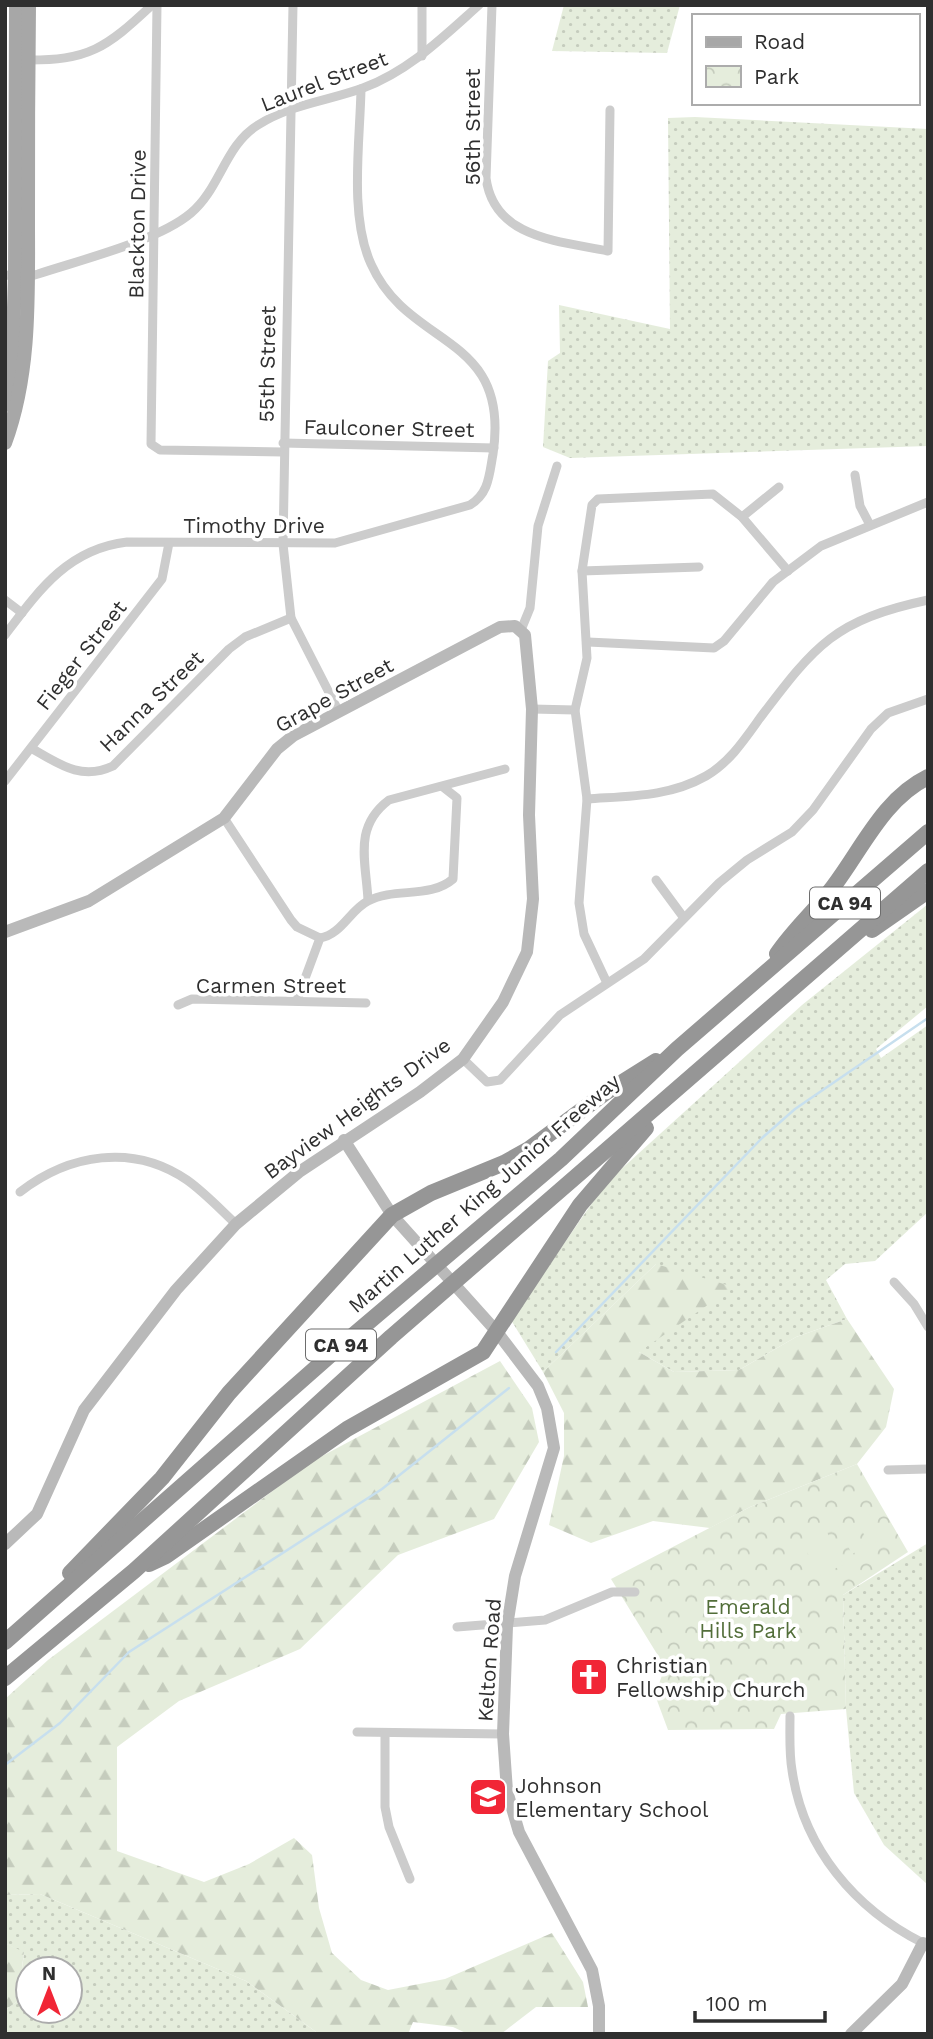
<svg xmlns="http://www.w3.org/2000/svg" width="933" height="2039" viewBox="0 0 933 2039" font-family="'Work Sans',sans-serif">
  <style>
    .grass { fill: url(#grass-dots); fill-rule: evenodd }
    .forest { fill: url(#forest-firs) }
    .park { fill: url(#park-crowns) }
    .pitch { fill: #e5eddc }
    .lines { fill: none; stroke-linecap: round; stroke-linejoin: round }
    .stream { stroke: #c7dfee; stroke-width: 2.5 }
    .street { stroke: #ccc; stroke-width: 9 }
    .secondary { stroke: #b9b9b9; stroke-width: 12 }
    .primary { stroke: #a7a7a7; stroke-width: 14 }
    .highway { stroke: #969696; stroke-width: 16 }
    .labels { text-anchor: middle; dominant-baseline: central; stroke-width: 7; stroke-linejoin: round; paint-order: stroke }
    .shield { fill: #fff; stroke: #6d6d6d; stroke-width: 2 }
    .shield-label { font-size: 19px; font-weight: bold; fill: #2f2f2f }
    .street-label { font-size: 21px; fill: #2f2f2f; stroke: #fff }
    .park-label { font-size: 21px; fill: #526e39; stroke: #fff }
    .poi-label { font-size: 21px; fill: #2f2f2f; stroke: #fff; text-anchor: start }
  </style>
  <defs>
    <pattern id="grass-dots" width="8" height="8" patternUnits="userSpaceOnUse" patternTransform="scale(1.75)"><rect width="8" height="8" fill="#e5eddc"/><path d="M2 2h.1M6 6h.1" fill="none" stroke="#c5ccbd" stroke-width="1.8" stroke-linecap="round"/></pattern>
    <pattern id="forest-firs" width="22" height="20" patternUnits="userSpaceOnUse" patternTransform="scale(1.75)"><rect width="22" height="20" fill="#e5eddc"/><path d="M5 1l3.5 6h-7zM16 11l3.5 6h-7z" fill="#c5ccbd"/></pattern>
    <pattern id="park-crowns" width="20" height="18" patternUnits="userSpaceOnUse" patternTransform="scale(1.75)"><rect width="20" height="18" fill="#e5eddc"/><path d="M2 6a3 3 0 1 1 6 0M12 15a3 3 0 1 1 6 0" fill="none" stroke="#c5ccbd"/></pattern>
  </defs>
  <rect width="100%" height="100%" fill="#fff"/>
  <g class="grass">
    <path d="M564 5H680L667 53 552 51Z"/>
    <path d="M695 117 928 129V446L570 458 543 447 548 361 560 353 559 305 670 329 668 118Z"/>
    <path d="M928 904V1006L876 1049 881 1058 928 1025V1212L875 1261 845 1264 826 1280 847 1319 796 1337 739 1370 674 1372 639 1352 656 1264 543 1372 511 1320 606 1183 802 1005Z"/>
    <path d="M928 1543V1885L884 1845 854 1793 846 1709 843 1595Z"/>
    <path d="M40 1894 246 1981 319 2034H5V2010L18 2001 24 1953 5 1943V1895ZM28 1969H70V2011H28Z"/>
  </g>
  <g class="forest">
    <path d="M656 1264 734 1287 639 1352 674 1372 739 1370 796 1337 847 1319 894 1389 886 1427 857 1464 750 1507 710 1528 653 1521 591 1543 549 1525 564 1456V1413L543 1372Z"/>
    <path d="M500 1361 532 1408 539 1442 494 1519 398 1555 300 1649 179 1701 117 1747V1851L204 1882 249 1864 294 1838 312 1855 319 1908 332 1953 361 1980 388 1990 445 1979 552 1933 583 1982 588 2007H536L501 2034H468L453 2027 413 2022 408 2034H319L246 1981 40 1894 5 1895V1699L48 1660 311 1462Z"/>
    <path d="M5 1943 24 1952 18 2001 5 2010Z"/>
  </g>
  <path class="park" d="M857 1464 908 1552 843 1595 846 1709 781 1714 774 1729 668 1730 655 1695 665 1667 611 1579 750 1507Z"/>
  <g class="pitch">
    <path d="M868 1512 882 1539 869 1545 856 1518Z"/>
    <path d="M851 1521 864 1548 852 1554 838 1527Z"/>
    <path d="M825 1528 843 1565 819 1576 801 1540Z"/>
  </g>
  <g class="lines">
    <g class="stream">
      <path d="M556 1352 762 1138 795 1109 928 1018"/>
      <path d="M5 1765 60 1723 129 1652 382 1489 509 1388"/>
    </g>
    <g class="street">
      <path d="M157 5 151 444 160 450 283 452"/>
      <path d="M293 5 283 544 291 618 339 712"/>
      <path d="M492 5 486 178C494 239 560 241 608 251L610 110"/>
      <path d="M422 56V5"/>
      <path d="M24 60C89 61 106 48 152 5"/>
      <path d="M5 275 28 277 38 274C80 260 158 241 191 213 220 189 225 145 258 125 291 104 328 101 363 88 409 71 443 37 479 5"/>
      <path d="M283 443 494 448"/>
      <path d="M855 475 860 506 870 525"/>
      <path d="M742 517 779 487"/>
      <path d="M582 571 699 567"/>
      <path d="M5 600 22 613"/>
      <path d="M521 630 530 608 538 526 557 466"/>
      <path d="M5 635C39 590 68 549 127 542L335 543 470 505C489 493 489 476 493 454 511 332 409 350 371 264 349 216 360 142 361 89"/>
      <path d="M588 642 714 648 724 641 773 582 821 546 928 502"/>
      <path d="M532 709 575 710"/>
      <path d="M31 748C59 764 81 781 113 766L229 649 245 637 291 618"/>
      <path d="M5 781 162 579 169 543"/>
      <path d="M587 799C629 796 669 797 706 776 729 763 745 739 760 718 816 644 835 620 928 600"/>
      <path d="M224 818 291 920 297 927 320 938"/>
      <path d="M656 880 684 918"/>
      <path d="M368 900C366 861 353 827 389 800L505 769"/>
      <path d="M607 983 584 934 579 903 587 799 575 710 587 658 582 571 592 505 598 499 713 494 742 517 788 571"/>
      <path d="M297 1000 320 938C341 935 350 910 368 901 395 887 430 899 453 879L457 798 443 787"/>
      <path d="M178 1005 192 999 366 1003"/>
      <path d="M463 1059 487 1082 500 1080 560 1015 644 959 719 883 747 860 792 832 813 810 871 729 888 713 928 699"/>
      <path d="M20 1192C69 1154 133 1143 187 1180 204 1192 220 1209 236 1224"/>
      <path d="M894 1282 914 1304 928 1327"/>
      <path d="M888 1470 928 1469"/>
      <path d="M457 1627 545 1620 612 1592H635"/>
      <path d="M790 1716C790 1734 789 1753 792 1770 803 1848 855 1909 923 1943"/>
      <path d="M357 1732 503 1734"/>
      <path d="M385 1733V1807L389 1827 410 1879"/>
    </g>
    <g class="secondary">
      <path d="M5 932 89 901 224 818 277 749 293 736 500 627 515 626 525 635 532 709 529 815 533 899 527 952 503 1002 463 1059 420 1092 299 1172 236 1224 176 1290 84 1410 37 1514 5 1544"/>
      <path d="M344 1140 392 1215 497 1332 538 1386 547 1408 554 1448 515 1576 507 1626 503 1734 507 1791 519 1832 592 1970 599 2006V2034"/>
      <path d="M851 2034 902 1984 923 1943 928 1945"/>
    </g>
    <g class="primary">
      <path d="M5 405 12 371 15 276 16 5"/>
      <path d="M5 443C31 373 28 294 28 220 28 148 28 77 29 5"/>
    </g>
    <g class="highway">
      <path d="M872 930 928 891"/>
      <path d="M777 954C793 930 815 911 833 887 862 849 883 799 928 777"/>
      <path d="M149 1564 166 1556 347 1429 483 1352 580 1205 646 1128"/>
      <path d="M70 1573 162 1478 229 1393 392 1215 431 1193 504 1163 529 1149 605 1093 656 1061"/>
      <path d="M5 1642 344 1343 561 1159 677 1049 928 832"/>
      <path d="M5 1678 134 1571 391 1337 928 871"/>
    </g>
  </g>
  <defs>
    <symbol id="church-square" viewBox="-11 -11 22 22"><rect x="-9" y="-9" width="18" height="18" rx="4" fill="#f12636" stroke="#fff"/><path d="M-1.2-6h2.4v3.5h3.3v2.4h-3.3V6h-2.4V-.1h-3.3v-2.4h3.3Z" fill="#fff"/></symbol>
    <symbol id="school-square" viewBox="-11 -11 22 22"><rect x="-9" y="-9" width="18" height="18" rx="4" fill="#f12636" stroke="#fff"/><path d="M0-5L7-2L0 1L-7-2ZM-4 1L0 2.5L4 1V4Q0 6-4 4Z" fill="#fff"/></symbol>
  </defs>
  <g fill-rule="evenodd">
    <use href="#church-square" x="567" y="1655" width="44" height="44"/>
    <use href="#school-square" x="466" y="1775" width="44" height="44"/>
  </g>
  <g class="labels">
    <g class="shield">
      <rect x="810" y="887.5" width="70" height="31" rx="5"/>
      <rect x="306" y="1329.5" width="70" height="31" rx="5"/>
    </g>
    <g class="shield-label">
      <text x="845" y="903">CA 94</text>
      <text x="341" y="1345">CA 94</text>
    </g>
    <g class="street-label">
      <text transform="translate(324 81) rotate(-21)">Laurel Street</text>
      <text transform="translate(472 127) rotate(-90)">56th Street</text>
      <text transform="translate(137 224) rotate(-89)">Blackton Drive</text>
      <text transform="translate(267 364) rotate(-89)">55th Street</text>
      <text transform="translate(389 428) rotate(1)">Faulconer Street</text>
      <text x="254" y="525">Timothy Drive</text>
      <text transform="translate(81 655) rotate(-52)">Fieger Street</text>
      <text transform="translate(334 695) rotate(-29)">Grape Street</text>
      <text transform="translate(151 701) rotate(-44)">Hanna Street</text>
      <text x="271" y="985">Carmen Street</text>
      <text transform="translate(357 1108) rotate(-36)">Bayview Heights Drive</text>
      <text transform="translate(484 1193) rotate(-41)">Martin Luther King Junior Freeway</text>
      <text transform="translate(489 1660) rotate(-86)">Kelton Road</text>
    </g>
    <g class="park-label">
      <text x="748" y="1606">Emerald<tspan x="748" dy="24">Hills Park</tspan></text>
    </g>
    <g class="poi-label">
      <text x="616" y="1665">Christian<tspan x="616" dy="24">Fellowship Church</tspan></text>
      <text x="515" y="1785">Johnson<tspan x="515" dy="24">Elementary School</tspan></text>
    </g>
  </g>
  <rect width="933" height="2039" fill="none" stroke="#2f2f2f" stroke-width="14"/>
  <rect x="692" y="14" width="228" height="91" fill="#ffffff" stroke="#acacac" stroke-width="2"/>
  <rect x="706" y="37" width="35" height="10" fill="#a7a7a7" stroke="#acacac" stroke-width="2"/>
  <text x="754" y="49" font-size="21" fill="#2f2f2f">Road</text>
  <rect x="706" y="66" width="35" height="21" fill="url(#park-crowns)" stroke="#acacac" stroke-width="2"/>
  <text x="754" y="84" font-size="21" fill="#2f2f2f">Park</text>
  <g transform="translate(49 1990)"><circle r="33" fill="#ffffff" stroke="#acacac" stroke-width="2"/>
  <path d="M0-5L12 26L0 18L-12 26Z" fill="#f12636"/>
  <text y="-10" font-size="19" font-weight="bold" text-anchor="middle" fill="#2f2f2f">N</text>
  </g>
  <path d="M695 2011v10h130v-10" fill="none" stroke="#2f2f2f" stroke-width="3.5"/>
  <text x="706" y="2011" font-size="21" fill="#2f2f2f" stroke="#ffffff" stroke-width="5" paint-order="stroke">100 m</text>
</svg>
